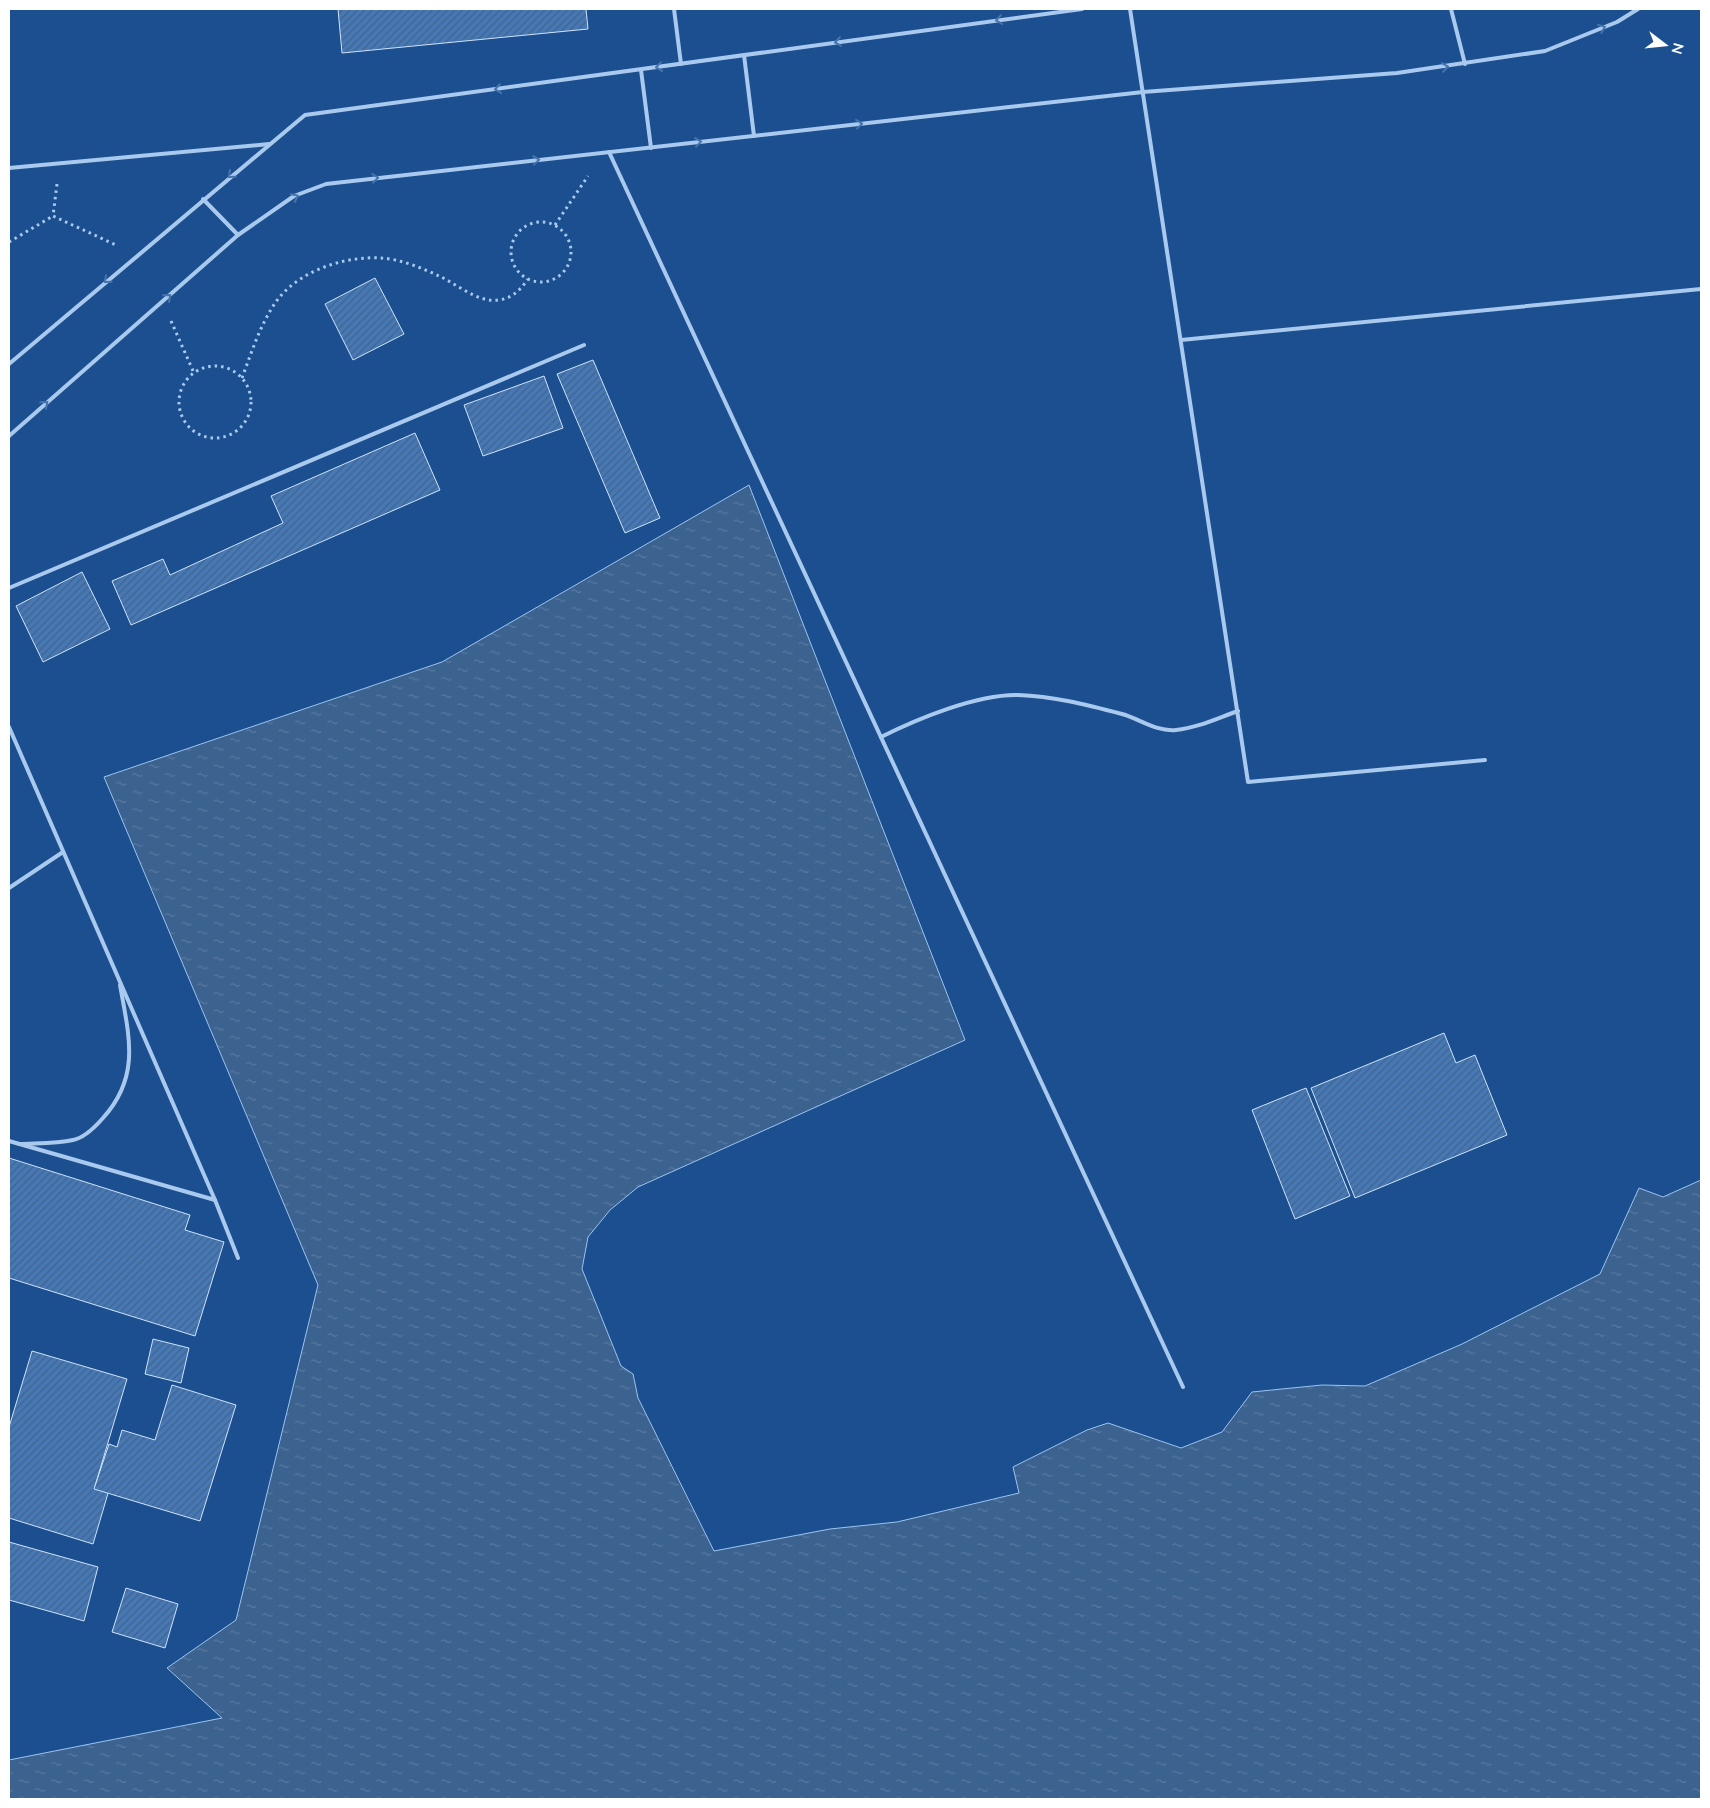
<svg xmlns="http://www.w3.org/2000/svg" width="1710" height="1808" viewBox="0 0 1710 1808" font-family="Lato,sans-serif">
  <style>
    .water { fill: url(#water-ripples); stroke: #9cc4f0 }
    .building { fill: url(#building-hatch); stroke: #cfe3fa }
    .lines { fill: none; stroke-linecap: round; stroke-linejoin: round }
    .path { stroke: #a9c9ee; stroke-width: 3; stroke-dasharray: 2.5 4; stroke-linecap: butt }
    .lane { stroke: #a9c9ee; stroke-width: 4 }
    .oneway { stroke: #4674ac }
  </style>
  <defs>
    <pattern id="water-ripples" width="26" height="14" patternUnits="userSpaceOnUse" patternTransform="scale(1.25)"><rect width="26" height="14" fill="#3c6290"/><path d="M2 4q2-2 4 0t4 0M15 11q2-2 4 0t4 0" fill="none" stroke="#597aa1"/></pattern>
    <pattern id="building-hatch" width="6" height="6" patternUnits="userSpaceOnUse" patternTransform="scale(1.25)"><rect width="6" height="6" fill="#4478b7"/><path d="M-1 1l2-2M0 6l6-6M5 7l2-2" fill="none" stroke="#486282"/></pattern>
  </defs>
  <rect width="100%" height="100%" fill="#1b4f8f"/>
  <path class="water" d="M749 485 965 1040 638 1187 610 1210 588 1237 582 1269 621 1366 633 1374 638 1398 714 1551 830 1529 897 1522 1019 1493 1013 1467 1087 1430 1108 1423 1181 1448 1222 1432 1252 1392 1322 1385 1365 1386 1462 1344 1600 1274 1639 1188 1663 1197 1701 1180V1799H9V1760L222 1718 167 1668 236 1620 318 1285 104 777 442 662Z"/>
  <g class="building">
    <path d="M338 9H586L588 29 342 53Z"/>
    <path d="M375 278 404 334 353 360 325 304Z"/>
    <path d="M593 360 660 518 625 533 557 374Z"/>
    <path d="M544 376 563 428 483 456 464 405Z"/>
    <path d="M415 433 440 490 131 625 112 581 163 559 170 575 283 523 271 496Z"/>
    <path d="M82 572 110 629 43 662 16 606Z"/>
    <path d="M1444 1033 1456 1063 1475 1055 1507 1135 1355 1198 1311 1088Z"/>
    <path d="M1306 1088 1350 1196 1295 1219 1252 1110Z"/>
    <path d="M9 1158 190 1215 185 1230 224 1242 195 1336 9 1278Z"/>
    <path d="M153 1339 189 1348 181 1383 145 1374Z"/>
    <path d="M32 1351 127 1379 95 1486 109 1490 93 1544 9 1518V1427Z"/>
    <path d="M172 1385 236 1405 200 1521 94 1489 109 1444 117 1447 122 1430 155 1440Z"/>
    <path d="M9 1542 98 1567 84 1621 9 1600Z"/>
    <path d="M126 1588 178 1604 165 1648 112 1632Z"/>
  </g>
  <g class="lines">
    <g class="path">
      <path d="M57 184 53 216 116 245"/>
      <circle cx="541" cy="252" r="30"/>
      <path d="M555 225 588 176"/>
      <path d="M9 242 53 216"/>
      <path d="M171 321 194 373"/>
      <circle cx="215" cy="402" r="36"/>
      <path d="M242 378C252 351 261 322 278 299 301 270 345 256 381 258 400 259 422 268 439 276 457 284 478 303 498 300 512 299 521 289 528 279"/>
    </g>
    <g class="lane">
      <path d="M674 9 681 64"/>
      <path d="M1130 9 1248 782 1485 760"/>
      <path d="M1451 9 1465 64"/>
      <path d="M744 55 754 136"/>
      <path d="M641 70 651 148"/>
      <path d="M609 152 1183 1387"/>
      <path d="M9 168 269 144"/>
      <path d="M203 199 238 235"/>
      <path d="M1181 340 1701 289"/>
      <path d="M9 364 305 115 1082 9"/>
      <path d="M9 436 238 235 294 196 326 184 1143 92 1397 73 1545 51 1617 22 1638 9"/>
      <path d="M9 588 584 345"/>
      <path d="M9 727 215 1200 238 1258"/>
      <path d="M881 737C917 719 977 694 1018 695 1053 696 1088 705 1122 714 1140 719 1156 732 1176 730 1197 728 1218 718 1238 711"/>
      <path d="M9 888 63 852"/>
      <path d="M9 1141 215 1200"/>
      <path d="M19 1144C36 1143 56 1144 73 1140 84 1138 96 1126 103 1118 141 1076 129 1036 120 985"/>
    </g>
  </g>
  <defs><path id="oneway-chevron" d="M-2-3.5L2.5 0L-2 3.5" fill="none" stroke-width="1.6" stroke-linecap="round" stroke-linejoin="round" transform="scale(1.25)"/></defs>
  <g class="oneway">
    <use href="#oneway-chevron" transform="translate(999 20) rotate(172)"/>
    <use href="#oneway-chevron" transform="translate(1602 28) rotate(-22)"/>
    <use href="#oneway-chevron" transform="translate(838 42) rotate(172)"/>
    <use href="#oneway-chevron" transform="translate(659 67) rotate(172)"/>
    <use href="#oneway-chevron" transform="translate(1445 67) rotate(-8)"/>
    <use href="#oneway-chevron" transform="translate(498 89) rotate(172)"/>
    <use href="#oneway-chevron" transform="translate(859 124) rotate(-6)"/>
    <use href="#oneway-chevron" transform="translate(698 142) rotate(-7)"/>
    <use href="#oneway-chevron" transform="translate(536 160) rotate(-6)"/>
    <use href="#oneway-chevron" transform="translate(231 175) rotate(140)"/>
    <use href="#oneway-chevron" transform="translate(375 178) rotate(-6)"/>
    <use href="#oneway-chevron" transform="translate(295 197) rotate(-27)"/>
    <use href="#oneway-chevron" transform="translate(107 280) rotate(140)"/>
    <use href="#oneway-chevron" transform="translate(168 297) rotate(-41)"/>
    <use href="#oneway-chevron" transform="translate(45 404) rotate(-41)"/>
  </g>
  <rect width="1710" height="1808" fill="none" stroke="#ffffff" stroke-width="20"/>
  <g transform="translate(1665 45) rotate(106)" stroke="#1b4f8f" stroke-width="4" paint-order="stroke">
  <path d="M0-4L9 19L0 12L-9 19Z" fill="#ffffff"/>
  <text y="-8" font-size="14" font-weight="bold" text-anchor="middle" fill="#ffffff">N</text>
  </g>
</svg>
